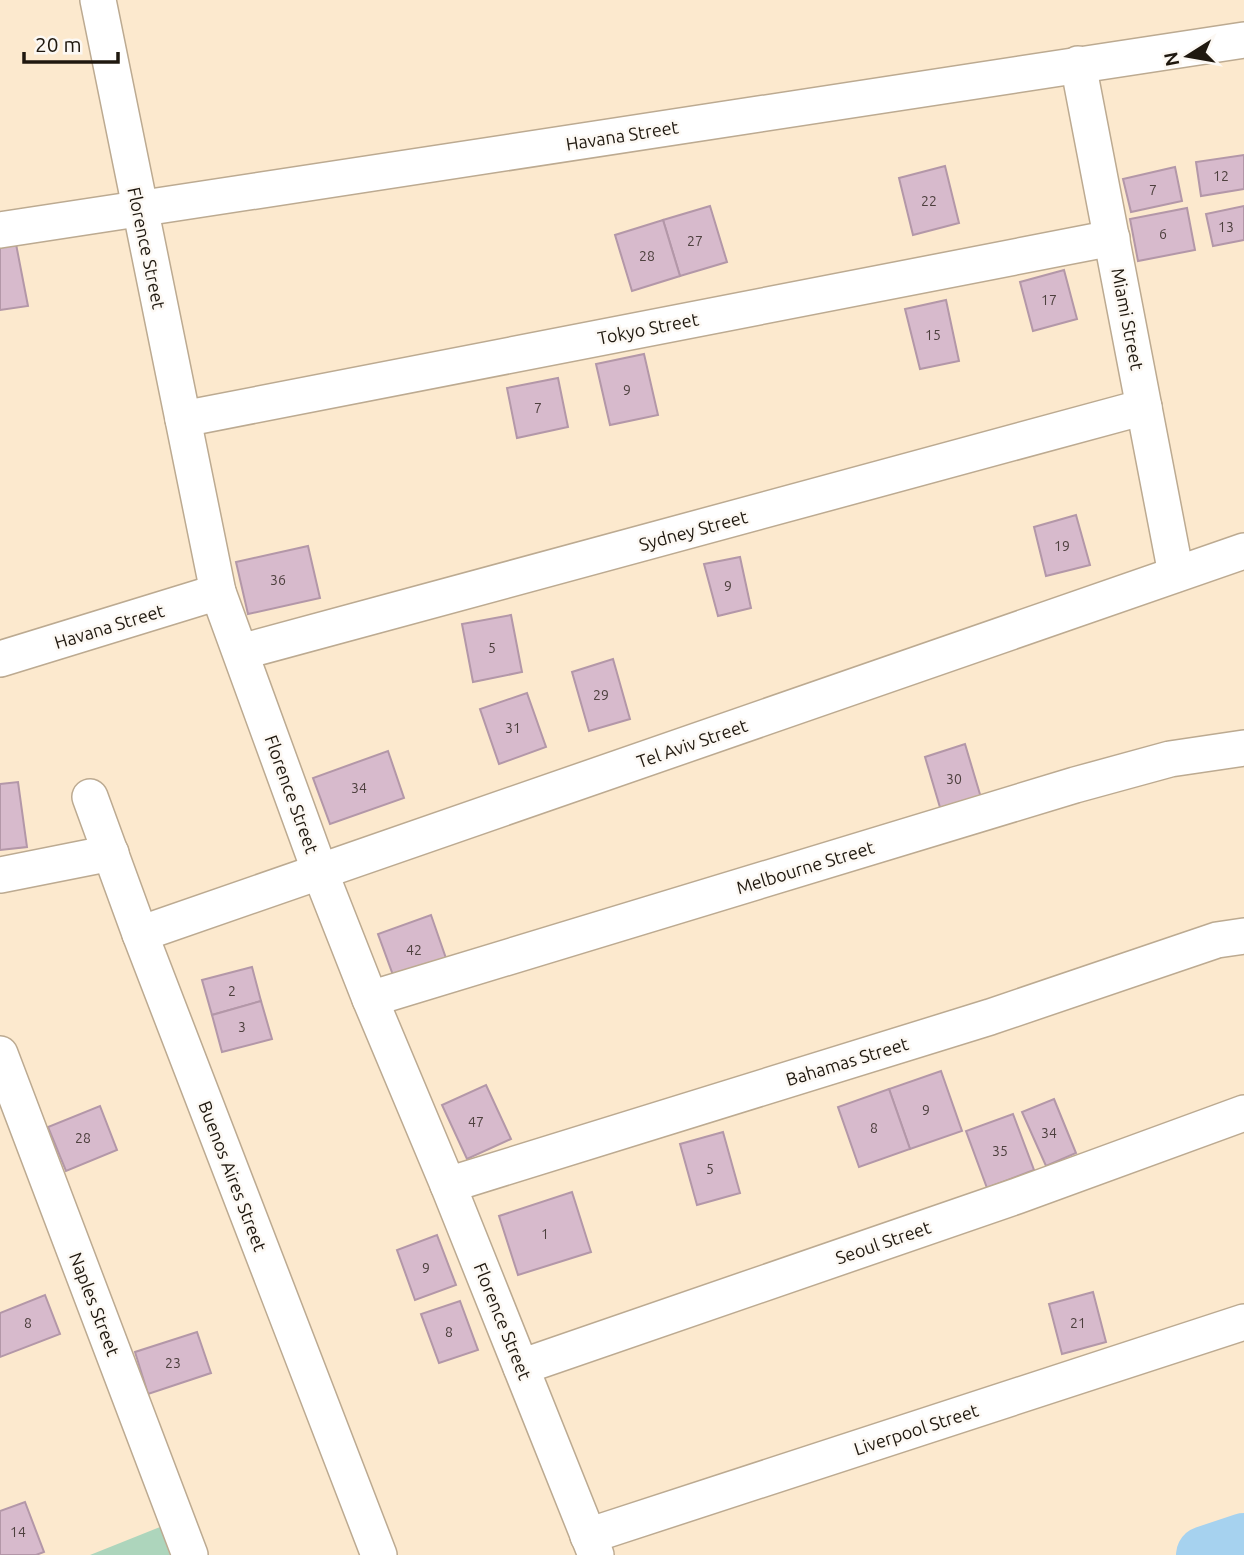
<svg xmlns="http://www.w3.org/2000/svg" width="1244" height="1555" viewBox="0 0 1244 1555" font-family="Ubuntu,sans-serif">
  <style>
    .green { fill: #add5bc }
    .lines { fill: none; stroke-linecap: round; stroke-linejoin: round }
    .river { stroke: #a6d2ef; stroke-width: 58 }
    .building { fill: #d7bacc; stroke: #b397a8; stroke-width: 2 }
    .street-casing { stroke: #bcaa91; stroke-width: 38 }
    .street { stroke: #fff; stroke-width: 35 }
    .labels { text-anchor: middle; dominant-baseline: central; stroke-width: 5; stroke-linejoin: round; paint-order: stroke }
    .number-label { font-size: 14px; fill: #4d403e }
    .street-label { font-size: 18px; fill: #1f180f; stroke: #fcf8f3 }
  </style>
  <rect width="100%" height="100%" fill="#fce9ce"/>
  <path class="green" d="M160 1527 170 1555H90Z"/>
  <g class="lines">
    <path class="river" d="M1205 1555 1244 1542"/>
  </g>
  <g class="building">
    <path d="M1244 155V189L1201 196 1196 162Z"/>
    <path d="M945 166 959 223 913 235 899 178Z"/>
    <path d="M1175 167 1182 201 1131 212 1123 179Z"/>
    <path d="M710 206 727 262 680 276 663 220Z"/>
    <path d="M1244 206V240L1213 246 1206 214Z"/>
    <path d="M1187 208 1195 250 1138 261 1130 219Z"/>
    <path d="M663 220 680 276 632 291 615 235Z"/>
    <path d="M16 244 28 306 0 310V248Z"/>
    <path d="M1064 270 1077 319 1033 331 1020 282Z"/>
    <path d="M946 300 959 361 920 369 905 309Z"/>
    <path d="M644 354 658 415 610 425 596 364Z"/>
    <path d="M558 378 568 427 517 438 507 388Z"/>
    <path d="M1076 515 1090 565 1046 576 1034 527Z"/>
    <path d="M308 546 320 598 248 614 236 562Z"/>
    <path d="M740 557 751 608 718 616 704 564Z"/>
    <path d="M511 615 522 672 473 682 462 624Z"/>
    <path d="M613 659 630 719 589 731 572 672Z"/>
    <path d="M527 693 546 747 499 764 480 709Z"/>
    <path d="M965 744 982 801 942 814 925 757Z"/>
    <path d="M388 751 404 798 330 824 313 778Z"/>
    <path d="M18 782 27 847 0 850V784Z"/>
    <path d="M431 915 449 967 397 986 378 934Z"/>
    <path d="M252 967 261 1001 212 1015 202 980Z"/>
    <path d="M261 1001 272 1039 222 1052 212 1015Z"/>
    <path d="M941 1071 962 1131 910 1149 889 1089Z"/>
    <path d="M486 1085 511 1139 467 1159 442 1105Z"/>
    <path d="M889 1089 910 1149 859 1167 838 1107Z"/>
    <path d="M1054 1099 1076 1153 1046 1166 1022 1112Z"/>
    <path d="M100 1106 117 1150 66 1171 48 1127Z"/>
    <path d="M1013 1114 1034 1170 987 1188 966 1131Z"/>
    <path d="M723 1132 740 1193 697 1205 680 1144Z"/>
    <path d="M572 1192 591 1252 518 1275 499 1216Z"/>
    <path d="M437 1235 456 1285 415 1300 397 1250Z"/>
    <path d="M1093 1292 1106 1342 1062 1354 1049 1304Z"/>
    <path d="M45 1295 60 1334 0 1357V1313Z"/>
    <path d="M460 1301 478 1350 439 1363 421 1314Z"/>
    <path d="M197 1332 211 1373 148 1394 135 1352Z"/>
    <path d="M25 1502 44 1552 36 1555H0V1511Z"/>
  </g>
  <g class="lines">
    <defs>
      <g id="street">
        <path d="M98 0 218 592 320 872 370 999 448 1185 596 1555"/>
        <path d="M1078 64 1176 574"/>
        <path d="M0 230 1244 40"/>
        <path d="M183 419 1112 238"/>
        <path d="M241 652 1144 407"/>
        <path d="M0 659 218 592"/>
        <path d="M90 797 140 934 379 1555"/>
        <path d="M0 875 111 853"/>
        <path d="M140 934 1244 551"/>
        <path d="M370 999 1075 785 1170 759 1244 748"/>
        <path d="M0 1054 190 1555"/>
        <path d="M448 1185 990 1017 1217 940 1244 936"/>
        <path d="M521 1367 1017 1196 1244 1113"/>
        <path d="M588 1536 1244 1322"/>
      </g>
    </defs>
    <use href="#street" class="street-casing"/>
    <use href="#street" class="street"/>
  </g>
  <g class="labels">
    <g class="number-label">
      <text x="1221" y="176">12</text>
      <text x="1153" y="190">7</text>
      <text x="929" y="201">22</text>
      <text x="1226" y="227">13</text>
      <text x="1163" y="234">6</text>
      <text x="695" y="241">27</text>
      <text x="647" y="256">28</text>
      <text x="1049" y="300">17</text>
      <text x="933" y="335">15</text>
      <text x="627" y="390">9</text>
      <text x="538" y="408">7</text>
      <text x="1062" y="546">19</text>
      <text x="278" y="580">36</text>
      <text x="728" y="586">9</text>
      <text x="492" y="648">5</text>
      <text x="601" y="695">29</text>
      <text x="513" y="728">31</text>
      <text x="954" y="779">30</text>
      <text x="359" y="788">34</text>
      <text x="414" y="950">42</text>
      <text x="232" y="991">2</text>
      <text x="242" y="1027">3</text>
      <text x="926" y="1110">9</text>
      <text x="476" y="1122">47</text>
      <text x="874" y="1128">8</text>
      <text x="1049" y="1133">34</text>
      <text x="83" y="1138">28</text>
      <text x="1000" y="1151">35</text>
      <text x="710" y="1169">5</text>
      <text x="545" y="1234">1</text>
      <text x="426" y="1268">9</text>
      <text x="28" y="1323">8</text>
      <text x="1078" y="1323">21</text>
      <text x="449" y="1332">8</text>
      <text x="173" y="1363">23</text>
      <text x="18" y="1532">14</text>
    </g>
    <g class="street-label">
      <text transform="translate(622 135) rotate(-9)">Havana Street</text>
      <text transform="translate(147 248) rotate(78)">Florence Street</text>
      <text transform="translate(1128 319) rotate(79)">Miami Street</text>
      <text transform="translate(648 328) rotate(-11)">Tokyo Street</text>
      <text transform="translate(693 530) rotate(-15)">Sydney Street</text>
      <text transform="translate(109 626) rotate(-17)">Havana Street</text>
      <text transform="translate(692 743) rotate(-19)">Tel Aviv Street</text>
      <text transform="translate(292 794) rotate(70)">Florence Street</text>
      <text transform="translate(805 867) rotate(-17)">Melbourne Street</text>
      <text transform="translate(847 1061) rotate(-17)">Bahamas Street</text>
      <text transform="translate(233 1176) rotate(69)">Buenos Aires Street</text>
      <text transform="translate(883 1242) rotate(-19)">Seoul Street</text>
      <text transform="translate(95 1304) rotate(69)">Naples Street</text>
      <text transform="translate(503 1321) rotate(68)">Florence Street</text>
      <text transform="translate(916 1429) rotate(-18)">Liverpool Street</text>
    </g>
  </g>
  <g transform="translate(1188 56) rotate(259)" stroke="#fcf8f3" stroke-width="5" paint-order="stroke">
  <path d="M0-5L12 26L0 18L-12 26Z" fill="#1f180f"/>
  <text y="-10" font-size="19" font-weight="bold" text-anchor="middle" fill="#1f180f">N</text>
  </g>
  <path d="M24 52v10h94v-10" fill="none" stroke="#1f180f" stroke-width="3.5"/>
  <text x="35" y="52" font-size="21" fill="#1f180f" stroke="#fcf8f3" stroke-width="5" paint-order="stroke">20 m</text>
</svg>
